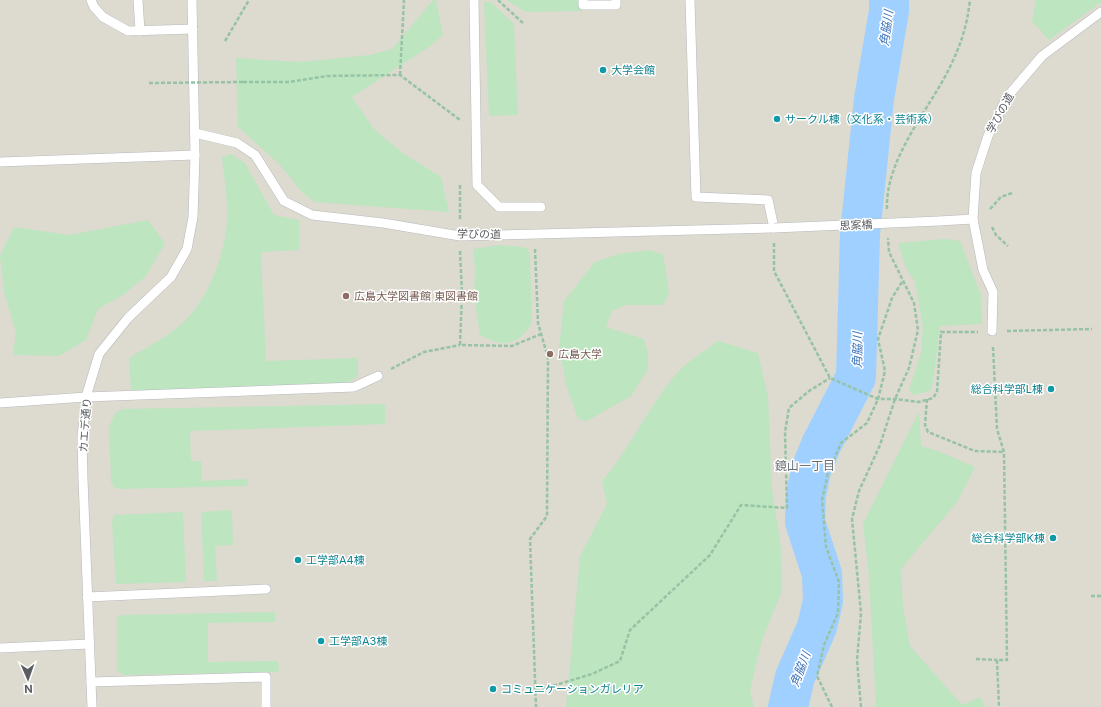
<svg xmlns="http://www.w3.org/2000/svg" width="1101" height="707" viewBox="0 0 1101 707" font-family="Inter,'Noto Sans JP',sans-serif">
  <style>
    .education { fill: #dddacf }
    .green { fill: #bde5c0 }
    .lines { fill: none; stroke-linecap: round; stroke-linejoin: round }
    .river { stroke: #9fd0ff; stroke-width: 40 }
    .service-casing { stroke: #b7b9be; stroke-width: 10 }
    .path { stroke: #96c3a5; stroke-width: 2.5; stroke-dasharray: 4 2; stroke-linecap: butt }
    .service { stroke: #fff; stroke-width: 9 }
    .service-bridge-casing { stroke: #b7b9be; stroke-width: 10; stroke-linecap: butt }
    .path-bridge { stroke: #96c3a5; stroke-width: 2.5; stroke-dasharray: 4 2; stroke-linecap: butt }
    .service-bridge { stroke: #fff; stroke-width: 9 }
    .culture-dot { fill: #0f9aa8; stroke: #fff; stroke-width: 1.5 }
    .education-dot { fill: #8d6e63; stroke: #fff; stroke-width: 1.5 }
    .labels { text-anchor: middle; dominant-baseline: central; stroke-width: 3; stroke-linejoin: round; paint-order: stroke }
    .culture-label { font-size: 11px; fill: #0d838f; stroke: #fff; text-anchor: start }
    .street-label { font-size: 11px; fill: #5a5d62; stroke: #fff }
    .education-label { font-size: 11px; fill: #785e54; stroke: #fff; text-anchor: start }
    .water-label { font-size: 12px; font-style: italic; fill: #4075b9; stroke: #fff }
    .neighbourhood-label { font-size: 12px; fill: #6b6f74; stroke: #fff }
  </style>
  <rect width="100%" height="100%" fill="#edebe1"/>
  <rect class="education" x="0" y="0" width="1101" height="707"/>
  <g class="green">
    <path d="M433 0H436L443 35 429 47 352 97 374 129 404 154 441 177 449 212 314 202 301 191 280 165 238 127 236 58 300 62 370 55 392 49Z"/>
    <path d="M506 0H577L583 11 526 12Z"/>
    <path d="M1036 0H1101V2L1049 40 1032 21Z"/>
    <path d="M484 2H491L514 24 518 115 489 116Z"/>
    <path d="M231 154 245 163 274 215 299 220V250L261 252 266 361 358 358V376L345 384 131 392 129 358C146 348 163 339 178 327 207 304 226 254 227 218 228 198 224 177 222 157Z"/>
    <path d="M148 220 165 243 146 276 123 295 98 309 86 340 59 356 13 355 16 332 4 292 0 256 14 227 69 235Z"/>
    <path d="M945 239 960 241 981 295 982 324 940 326 933 382 930 391 913 395 909 390 921 353 923 328 915 282 906 268 898 243Z"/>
    <path d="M500 245 522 247 528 249 530 258 532 323C518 346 503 348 480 335L474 296 475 269 473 249Z"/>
    <path d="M648 250 663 254 669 292 663 305H625L612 311 606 327 644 339 648 353V369L631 396 587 421 578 419 567 388 559 349 564 301 595 262 619 254Z"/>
    <path d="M718 341 758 353 768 397 772 489 781 548 782 591 762 640 750 691 754 707H566L580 556 607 504 602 481C631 448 648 406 677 373 688 361 705 351 718 341Z"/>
    <path d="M385 404V424L190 431 191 461H201L202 481 248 479 247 486 118 489 114 487 111 482 109 426 116 412 124 409Z"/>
    <path d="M919 412 921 446 938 451 975 467 957 502 901 569 903 606 910 646 962 705 980 697 985 707H876L869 576 863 524Z"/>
    <path d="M232 510 233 545 215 546 217 581H204L201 512Z"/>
    <path d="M183 512 186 582 116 584 112 523 114 515Z"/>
    <path d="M275 612V622L208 623V662L278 661 279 672 123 675 117 670V618L122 615Z"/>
  </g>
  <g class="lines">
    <path class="river" d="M788 707 795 677 817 627 823 601 822 574 805 522 806 495 811 470 821 445 856 377 860 234 874 99 889 11V0"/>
    <defs>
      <g id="service">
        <path d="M91 0 94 7 103 17 128 31 193 29"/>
        <path d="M138 0 140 31"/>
        <path d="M474 0 477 185 499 207H541"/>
        <path d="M583 0V5H616V0"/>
        <path d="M195 133 237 143 255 155 284 201 312 215 383 223 460 236 774 228 768 200 696 197 690 0"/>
        <path d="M0 162 195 155"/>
        <path d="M973 219 983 270 993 292 992 331"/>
        <path d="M939 221 973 219 976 173 988 136 1007 97 1042 56 1101 12"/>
        <path d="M0 403 86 397 354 387 378 376"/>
        <path d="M87 597 266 589"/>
        <path d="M0 648 89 644"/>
        <path d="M91 682 266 677V707"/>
        <path d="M92 707 83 479 82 437 86 397 99 354 128 318 171 277 187 249 193 217 195 155 192 0"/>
      </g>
    </defs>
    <use href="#service" class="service-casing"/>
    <g class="path">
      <path d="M498 0 524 24"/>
      <path d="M225 41 249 0"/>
      <path d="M400 75 404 0"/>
      <path d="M243 82H289L327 76 400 75 460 120"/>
      <path d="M460 185V220"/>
      <path d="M887 209C885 159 929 110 950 67 961 44 967 26 970 0"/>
      <path d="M990 209 1001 197 1012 193"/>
      <path d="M992 227 996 235 1008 246"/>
      <path d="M774 243V271L830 378 878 399H895L919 402 933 398 937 392 941 332H978"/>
      <path d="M535 249 538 323 548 358 547 516 530 539 536 707"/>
      <path d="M460 251 462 294 460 345 512 346 541 334"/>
      <path d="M1007 331 1092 329"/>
      <path d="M993 347 997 429 1004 452 1007 660H997L999 707"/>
      <path d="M391 369 424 352 460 345"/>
      <path d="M927 399 925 425 928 432 975 451 1004 452"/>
      <path d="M1091 596H1101"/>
      <path d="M976 659 997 660"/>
      <path d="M536 691 592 674 620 661 630 630 710 555 741 505 787 508 785 432 789 408 809 391 830 378"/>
      <path d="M832 707 817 676 824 645 838 613 839 582 826 547 822 500 828 473 841 443 867 423 878 399 885 371 878 339 892 298 902 282"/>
      <path d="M861 707 857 660 861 613 852 519 859 491 880 445 895 399 909 368 918 330 914 303 889 252 888 238"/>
    </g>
    <use href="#service" class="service"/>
    <defs>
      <path id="service-bridge" d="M774 228 939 221"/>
    </defs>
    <use href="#service-bridge" class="service-bridge-casing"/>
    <path class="path-bridge" d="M149 83 243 82"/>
    <use href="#service-bridge" class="service-bridge"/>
  </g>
  <g class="culture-dot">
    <circle cx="603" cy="70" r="4"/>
    <circle cx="777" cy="119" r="4"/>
    <circle cx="1051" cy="389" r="4"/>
    <circle cx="1053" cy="538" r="4"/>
    <circle cx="298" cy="560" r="4"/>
    <circle cx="321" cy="641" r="4"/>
    <circle cx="493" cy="689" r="4"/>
  </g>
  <g class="education-dot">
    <circle cx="346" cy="296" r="4"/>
    <circle cx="550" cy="354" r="4"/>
  </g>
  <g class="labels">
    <g class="culture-label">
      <text x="611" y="70">大学会館</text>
      <text x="785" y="119">サークル棟（文化系・芸術系）</text>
      <text x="1043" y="389" text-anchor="end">総合科学部L棟</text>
      <text x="1045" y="538" text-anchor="end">総合科学部K棟</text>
      <text x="306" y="560">工学部A4棟</text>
      <text x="329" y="641">工学部A3棟</text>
      <text x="501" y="689">コミュニケーションガレリア</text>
    </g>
    <g class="street-label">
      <text transform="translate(1000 113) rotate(-61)">学びの道</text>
      <text transform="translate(856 225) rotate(-3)">思案橋</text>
      <text transform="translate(479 234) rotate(1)">学びの道</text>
      <text transform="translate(85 425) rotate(-86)">カエデ通り</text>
    </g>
    <g class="education-label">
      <text x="354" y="296">広島大学図書館 東図書館</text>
      <text x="558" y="354">広島大学</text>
    </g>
    <g class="water-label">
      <text transform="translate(886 28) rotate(-82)">角脇川</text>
      <text transform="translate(857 350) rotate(-89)">角脇川</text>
      <text transform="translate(800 669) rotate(-69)">角脇川</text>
    </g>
    <g class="neighbourhood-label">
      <text x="805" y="465">鏡山一丁目</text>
    </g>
  </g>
  <g transform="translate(28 679) rotate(178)" stroke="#ffffff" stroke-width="3" paint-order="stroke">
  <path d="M0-3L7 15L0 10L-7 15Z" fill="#5a5d62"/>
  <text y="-6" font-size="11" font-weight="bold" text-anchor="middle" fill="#5a5d62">N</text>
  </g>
</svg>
